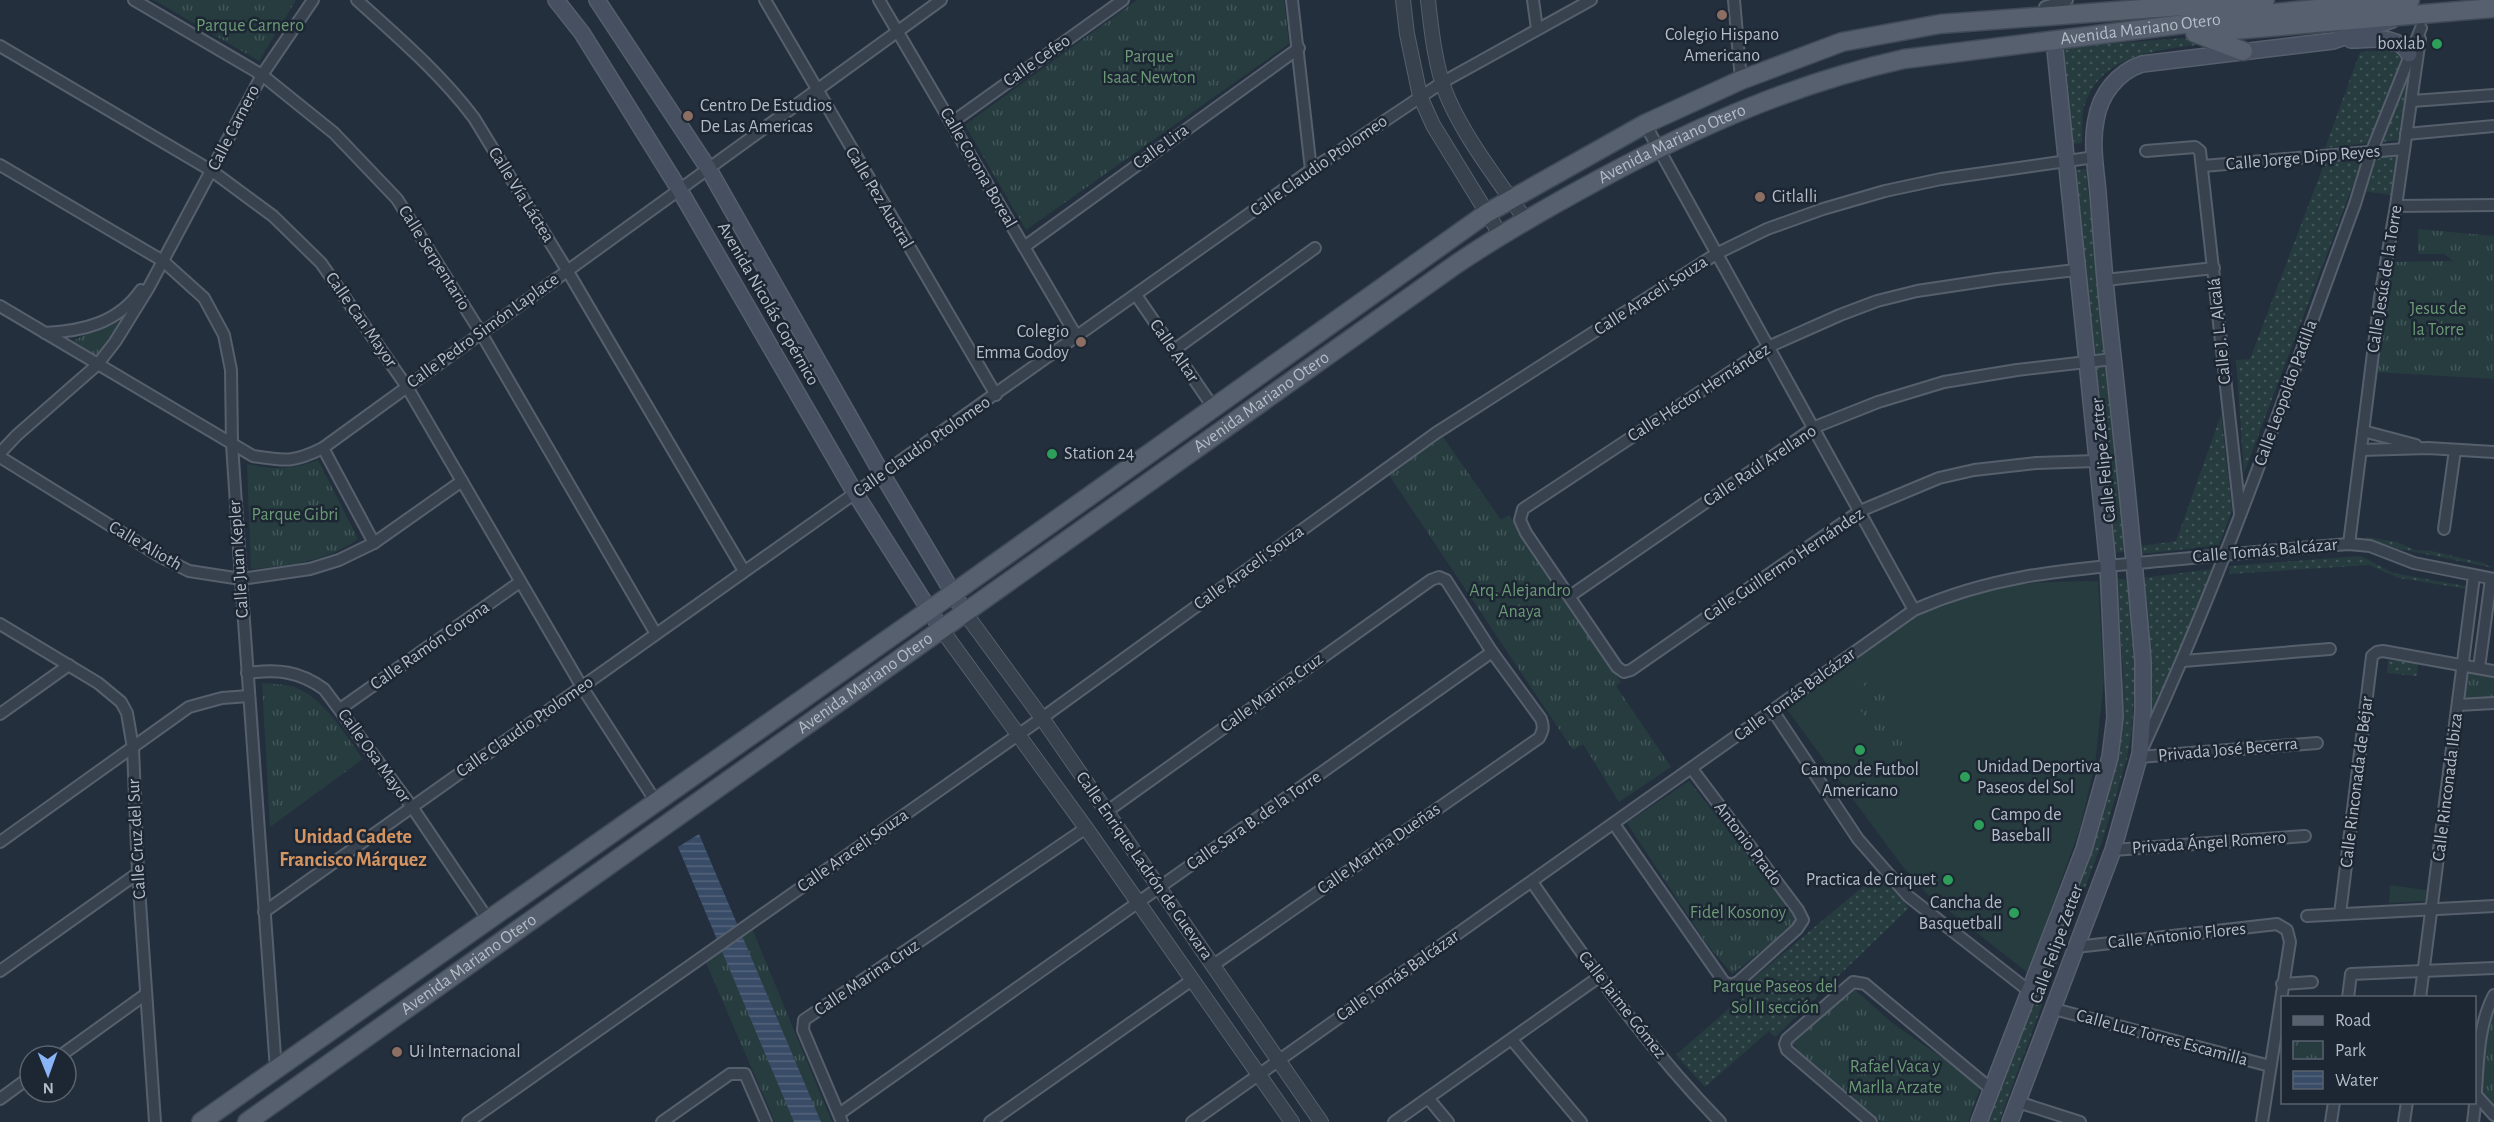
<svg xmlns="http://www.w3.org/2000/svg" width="2494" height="1122" viewBox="0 0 2494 1122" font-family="'Alegreya Sans',sans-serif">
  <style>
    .grass { fill: #263c3f }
    .park { fill: url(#park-tufts) }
    .garden { fill: url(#garden-dots) }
    .water { fill: url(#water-rules) }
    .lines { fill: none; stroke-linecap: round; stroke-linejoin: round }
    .minor-casing { stroke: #565f6c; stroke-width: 14 }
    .tertiary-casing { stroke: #565f6c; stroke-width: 16 }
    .secondary-casing { stroke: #565f6c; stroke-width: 18 }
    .primary-casing { stroke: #414a57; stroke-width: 21 }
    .minor { stroke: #38414e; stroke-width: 10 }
    .tertiary { stroke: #38414e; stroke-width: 14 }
    .secondary { stroke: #465061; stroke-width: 15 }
    .primary { stroke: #56606e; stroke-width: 18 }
    .education-dot { fill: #8d6e63; stroke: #1d2633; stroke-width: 2 }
    .leisure-dot { fill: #2e9e5b; stroke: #1d2633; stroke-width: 2 }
    .labels { text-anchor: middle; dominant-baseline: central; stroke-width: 5; stroke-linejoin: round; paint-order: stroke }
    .park-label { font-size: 18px; fill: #6b9a76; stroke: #1d2633 }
    .street-label { font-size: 18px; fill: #b4bcc9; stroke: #1d2633 }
    .poi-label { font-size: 18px; fill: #b4bcc9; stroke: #1d2633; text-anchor: start }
    .neighbourhood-label { font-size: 20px; font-weight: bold; fill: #d59563; stroke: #1d2633 }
  </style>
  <defs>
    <pattern id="park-tufts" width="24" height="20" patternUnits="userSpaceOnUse" patternTransform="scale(1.5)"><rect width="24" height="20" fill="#263c3f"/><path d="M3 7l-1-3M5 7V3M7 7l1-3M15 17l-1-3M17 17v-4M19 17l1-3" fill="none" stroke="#435659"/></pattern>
    <pattern id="garden-dots" width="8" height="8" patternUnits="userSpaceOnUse" patternTransform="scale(1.5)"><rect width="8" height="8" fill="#263c3f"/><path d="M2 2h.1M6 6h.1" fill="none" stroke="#435659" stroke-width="1.8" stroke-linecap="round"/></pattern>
    <pattern id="water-rules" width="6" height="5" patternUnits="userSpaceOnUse" patternTransform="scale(1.5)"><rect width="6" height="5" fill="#394c67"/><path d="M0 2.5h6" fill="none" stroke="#53647b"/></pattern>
  </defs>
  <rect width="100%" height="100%" fill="#242f3e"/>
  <g class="grass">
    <path d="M2098 581 2104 680 2095 765 2080 828 2028 973 1927 894 1900 863 1785 707C1837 670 1897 619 1958 597 2003 581 2051 582 2098 581Z"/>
    <path d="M2390 885 2426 890 2425 901 2389 903Z"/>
  </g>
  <g class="park">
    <path d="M154 0H296L259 61Z"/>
    <path d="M1137 0H1284L1289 44 1026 230 965 125Z"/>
    <path d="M2418 229 2494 236V379L2375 372 2389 262 2453 261 2444 254H2418Z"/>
    <path d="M114 319 122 326 95 356 73 341Z"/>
    <path d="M1443 437 1501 520 1509 515 1621 682 1616 686 1671 767 1619 802 1583 744 1573 750 1389 475Z"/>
    <path d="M318 460 358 539C328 561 288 566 251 569L247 464C276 470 290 470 318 460Z"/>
    <path d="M2468 666 2494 671V698L2466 701 2463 687Z"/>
    <path d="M1877 674 1909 761 1901 765 1849 695Z"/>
    <path d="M262 683C271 684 282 684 291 686 323 695 344 734 363 759L270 827Z"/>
    <path d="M1689 781 1799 921 1732 974 1706 943 1627 823Z"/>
    <path d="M751 926 832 1122H775L703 956Z"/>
    <path d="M1852 987 1891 1022 1981 1085 1968 1122H1882L1848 1097 1797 1050 1793 1043Z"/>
    <path d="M2494 1003V1112L2477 1087 2481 1049Z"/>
  </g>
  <g class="garden">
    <path d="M2199 37 2211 43C2163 50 2101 51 2084 107 2081 117 2083 132 2082 143L2072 144 2063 47Z"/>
    <path d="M2398 50 2403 59 2368 143 2325 148 2360 52Z"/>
    <path d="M2403 82H2407L2398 140 2381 142Z"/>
    <path d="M2398 153 2391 195 2363 191 2376 155Z"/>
    <path d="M2364 156 2244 473 2236 360 2250 359 2326 159Z"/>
    <path d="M2086 169 2105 353 2093 354 2074 170Z"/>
    <path d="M2106 365 2125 552 2113 553 2094 366Z"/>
    <path d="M2221 415 2232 510 2219 545 2142 554 2141 546 2176 541Z"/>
    <path d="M2366 537 2397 542 2415 550 2431 551 2483 563 2494 568 2400 549 2366 539Z"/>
    <path d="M2361 556 2393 573 2470 587 2460 654H2457L2467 589 2399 578 2369 565 2230 574 2229 566Z"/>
    <path d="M2213 569 2154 714 2148 713 2142 578Z"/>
    <path d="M2118 579H2124L2128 582 2135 671 2132 730 2127 758 2104 836 1999 1122H1987L2094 832 2120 728 2123 672 2116 583Z"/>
    <path d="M2388 660 2418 663 2417 676 2387 673Z"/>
    <path d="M1879 873 1909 908 1775 1037 1769 1031 1705 1087 1676 1055 1741 998 1737 992Z"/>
  </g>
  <path class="water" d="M699 834 821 1122H794L678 847Z"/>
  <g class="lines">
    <defs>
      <g id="minor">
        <path d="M134 0 262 75 334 133 397 199 481 333 656 634"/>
        <path d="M357 0C398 37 441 74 474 118L567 270 744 571"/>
        <path d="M765 0 996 395"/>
        <path d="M879 0 1077 337"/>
        <path d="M1292 0 1311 170"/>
        <path d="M1533 0 1537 29"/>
        <path d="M1734 0 1741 80"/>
        <path d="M2045 7 2067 0"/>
        <path d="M0 46 212 171 273 216 321 263 407 387 582 687 656 802"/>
        <path d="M2412 101 2494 95"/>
        <path d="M951 123 1123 0"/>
        <path d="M1645 124 1914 610"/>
        <path d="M2406 134 2494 126"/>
        <path d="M2146 151 2195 147 2200 151 2240 513"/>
        <path d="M0 165 163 261 204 298 224 335 231 370 232 444 241 579 276 1070"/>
        <path d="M2203 166 2404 149"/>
        <path d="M2396 206 2494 205"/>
        <path d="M1024 247 1299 48"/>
        <path d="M2076 270 1997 279 1917 291 1877 301 1840 315 1768 347 1523 509 1520 520 1526 533 1617 667 1624 672 1631 670 1860 511 1939 478 1974 470 2036 463 2096 461"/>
        <path d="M2105 280 2214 268"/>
        <path d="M1136 295 1213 407"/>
        <path d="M0 306 253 456C285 461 293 463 323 448L941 0"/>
        <path d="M45 333C83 331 118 323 141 290"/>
        <path d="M1174 350 1315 248"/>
        <path d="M2363 431 2416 445"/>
        <path d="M323 448 374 543"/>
        <path d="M2361 450 2428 448 2494 452"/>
        <path d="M0 453 17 435 97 365 115 342 149 287 262 75 313 0"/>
        <path d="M0 457 161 557 189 571 241 579 310 569 339 560 374 543 462 481"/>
        <path d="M2444 529 2455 450"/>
        <path d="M2349 544 2380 297 2396 206 2420 39"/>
        <path d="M1570 596 1815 427 1878 402 1944 382 2017 370 2113 359"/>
        <path d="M0 624 98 683 121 702 127 713 133 748 138 873 155 1122"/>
        <path d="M2183 661 2330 649"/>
        <path d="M2479 668 2491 579"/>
        <path d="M247 673C278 669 299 671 324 689L412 807 489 921"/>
        <path d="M2458 705 2494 703"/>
        <path d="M340 709 520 582"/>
        <path d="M1773 711 1858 839 1908 896 2029 991"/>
        <path d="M0 714 69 665"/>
        <path d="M2144 745C2225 570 2288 386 2355 204L2369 158 2421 28"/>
        <path d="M2139 757 2317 743"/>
        <path d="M1106 812 1431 580 1439 577 1446 580 1492 652 1541 719C1544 727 1543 731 1539 738L1212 966"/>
        <path d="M1614 824 1724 982 1731 985 1738 982 1797 929 1803 920 1798 910 1692 769"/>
        <path d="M0 842 189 707 222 698 249 696"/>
        <path d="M2113 850 2305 836"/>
        <path d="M1532 882C1590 966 1649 1049 1720 1122"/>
        <path d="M264 912 1311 170 1443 82 1591 0"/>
        <path d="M2340 914 2372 656 2377 652 2383 651 2494 671"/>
        <path d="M2307 916 2494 906"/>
        <path d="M2076 947 2277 924 2287 930 2290 942 2262 1122"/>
        <path d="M0 971 138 873"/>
        <path d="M2282 984 2312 982"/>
        <path d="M2348 998 2351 974 2494 968"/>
        <path d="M2420 998 2474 576"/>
        <path d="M2054 1009 2270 1066"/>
        <path d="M1512 1040 1581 1122"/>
        <path d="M60 1056 146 994"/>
        <path d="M2477 1096 2494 1115"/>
        <path d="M1428 1098 1448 1122"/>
        <path d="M0 1099 30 1077"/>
        <path d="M2018 1102 2080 1122"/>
        <path d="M839 1114 1492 652"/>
        <path d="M468 1122 1042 718 1436 433 1716 254 1767 229 1823 209 1885 191 1941 179 2095 157"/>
        <path d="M662 1122 730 1074H745L766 1122"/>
        <path d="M842 1122 803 1030 804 1020 1086 828"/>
        <path d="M990 1122 1192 980"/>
        <path d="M1192 1122 1914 610C1993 575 2065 570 2149 562 2216 556 2282 549 2349 544L2370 546 2414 563 2494 579"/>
        <path d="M1394 1122 1599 977"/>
        <path d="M1871 1122 1787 1050 1785 1044 1787 1039 1853 982 1865 984 1991 1089"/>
        <path d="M2331 1122 2334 1102"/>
        <path d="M2404 1122 2407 1102"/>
        <path d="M2473 1122C2479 1082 2474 1032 2494 995"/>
      </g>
      <g id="tertiary">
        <path d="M1403 0 1407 34 1420 96 1433 125 1500 234"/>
        <path d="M1428 0C1431 27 1434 55 1442 82 1456 127 1498 180 1525 219"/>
        <path d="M965 613 1042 718 1321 1122"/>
        <path d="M942 630 1086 828 1292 1122"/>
      </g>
      <g id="secondary">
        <path d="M556 0 582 33 679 189 855 493 942 630"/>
        <path d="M597 0 708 168 882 474 965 613"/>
        <path d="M2351 40C2373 40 2396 33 2409 54"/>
        <path d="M1979 1122 2084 849 2110 757 2115 717 2108 566 2054 40"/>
        <path d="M2010 1122 2113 850 2140 754 2143 710V661C2133 544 2121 428 2108 311 2104 272 2101 233 2098 193 2096 170 2091 144 2096 120 2100 94 2118 72 2142 64L2333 41 2392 20"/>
      </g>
      <g id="primary">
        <path d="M2222 31 2494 8"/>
        <path d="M2195 33 2243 51"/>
        <path d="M201 1122 952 594 1487 213 1645 124 1741 80 1842 42 1940 24 2265 0"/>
        <path id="s1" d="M247 1122 1455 265C1502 233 1550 206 1600 179 1698 126 1795 83 1904 59L2264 14 2410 0"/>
      </g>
    </defs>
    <use href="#minor" class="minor-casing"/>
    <use href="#tertiary" class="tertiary-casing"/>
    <use href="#secondary" class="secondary-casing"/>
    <use href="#primary" class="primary-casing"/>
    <use href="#minor" class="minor"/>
    <use href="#tertiary" class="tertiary"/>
    <use href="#secondary" class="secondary"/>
    <use href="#primary" class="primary"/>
  </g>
  <g class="education-dot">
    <circle cx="1722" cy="15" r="6"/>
    <circle cx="688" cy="116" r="6"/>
    <circle cx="1760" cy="197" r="6"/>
    <circle cx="1081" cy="342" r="6"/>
    <circle cx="397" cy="1052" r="6"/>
  </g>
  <g class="leisure-dot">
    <circle cx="2437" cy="44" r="6"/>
    <circle cx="1052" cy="454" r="6"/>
    <circle cx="1860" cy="750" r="6"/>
    <circle cx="1965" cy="777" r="6"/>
    <circle cx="1979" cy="825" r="6"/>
    <circle cx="1948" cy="880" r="6"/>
    <circle cx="2014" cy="913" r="6"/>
  </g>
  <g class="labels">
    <g class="park-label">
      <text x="250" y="26">Parque Carnero</text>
      <text x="1149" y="57">Parque<tspan x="1149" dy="21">Isaac Newton</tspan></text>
      <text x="2438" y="309">Jesus de<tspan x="2438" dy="21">la Torre</tspan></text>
      <text x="295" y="515">Parque Gibri</text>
      <text x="1520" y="591">Arq. Alejandro<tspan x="1520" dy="21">Anaya</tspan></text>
      <text x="1738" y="913">Fidel Kosonoy</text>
      <text x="1775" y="987">Parque Paseos del<tspan x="1775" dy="21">Sol II sección</tspan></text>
      <text x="1895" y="1067">Rafael Vaca y<tspan x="1895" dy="21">Marlla Arzate</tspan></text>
    </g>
    <g class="street-label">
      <text stroke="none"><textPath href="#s1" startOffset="2216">Avenida Mariano Otero</textPath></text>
      <text transform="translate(1037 61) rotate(-35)">Calle Cefeo</text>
      <text transform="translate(234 128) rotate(-63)">Calle Carnero</text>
      <text stroke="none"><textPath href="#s1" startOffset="1730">Avenida Mariano Otero</textPath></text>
      <text transform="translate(1161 147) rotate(-36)">Calle Lira</text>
      <text transform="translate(2303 158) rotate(-5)">Calle Jorge Dipp Reyes</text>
      <text transform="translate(1319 166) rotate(-35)">Calle Claudio Ptolomeo</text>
      <text transform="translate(978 168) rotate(60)">Calle Corona Boreal</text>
      <text transform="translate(521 195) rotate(58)">Calle Vía Láctea</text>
      <text transform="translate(879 198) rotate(59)">Calle Pez Austral</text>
      <text transform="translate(434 258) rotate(58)">Calle Serpentario</text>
      <text transform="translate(2385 279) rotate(-81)">Calle Jesús de la Torre</text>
      <text transform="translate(1651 296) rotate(-33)">Calle Araceli Souza</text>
      <text transform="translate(768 304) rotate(60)">Avenida Nicolás Copérnico</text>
      <text transform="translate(361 320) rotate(55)">Calle Can Mayor</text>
      <text transform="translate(483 331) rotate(-36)">Calle Pedro Simón Laplace</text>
      <text transform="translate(2220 331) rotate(-96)">Calle J. L. Alcalá</text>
      <text transform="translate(1174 351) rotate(55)">Calle Altar</text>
      <text transform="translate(1699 393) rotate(-33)">Calle Héctor Hernández</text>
      <text transform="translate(2286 393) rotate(-70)">Calle Leopoldo Padilla</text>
      <text stroke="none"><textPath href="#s1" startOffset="1244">Avenida Mariano Otero</textPath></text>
      <text transform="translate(922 447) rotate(-35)">Calle Claudio Ptolomeo</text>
      <text transform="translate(2104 460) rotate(-96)">Calle Felipe Zetter</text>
      <text transform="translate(1760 466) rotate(-34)">Calle Raúl Arellano</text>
      <text transform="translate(145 546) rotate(30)">Calle Alioth</text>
      <text transform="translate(2265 551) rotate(-5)">Calle Tomás Balcázar</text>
      <text transform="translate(239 559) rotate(-94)">Calle Juan Kepler</text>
      <text transform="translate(1784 565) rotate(-34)">Calle Guillermo Hernández</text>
      <text transform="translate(1249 568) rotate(-36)">Calle Araceli Souza</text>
      <text transform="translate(430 646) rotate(-35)">Calle Ramón Corona</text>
      <text stroke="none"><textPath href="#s1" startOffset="758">Avenida Mariano Otero</textPath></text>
      <text transform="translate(1272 693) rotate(-36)">Calle Marina Cruz</text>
      <text transform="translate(1795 695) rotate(-36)">Calle Tomás Balcázar</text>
      <text transform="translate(525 727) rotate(-35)">Calle Claudio Ptolomeo</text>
      <text transform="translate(2228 750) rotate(-5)">Privada José Becerra</text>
      <text transform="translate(374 756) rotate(54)">Calle Osa Mayor</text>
      <text transform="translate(2357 782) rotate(-83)">Calle Rinconada de Béjar</text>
      <text transform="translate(2448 787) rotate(-83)">Calle Rinconada Ibiza</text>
      <text transform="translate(1254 821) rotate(-35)">Calle Sara B. de la Torre</text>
      <text transform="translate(137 839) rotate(-93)">Calle Cruz del Sur</text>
      <text transform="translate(2209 843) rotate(-4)">Privada Ángel Romero</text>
      <text transform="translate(1748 844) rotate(53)">Antonio Prado</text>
      <text transform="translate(1379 849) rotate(-35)">Calle Martha Dueñas</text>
      <text transform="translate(853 851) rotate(-35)">Calle Araceli Souza</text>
      <text transform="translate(1144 866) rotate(55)">Calle Enrique Ladrón de Guevara</text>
      <text transform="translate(2177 936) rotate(-6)">Calle Antonio Flores</text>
      <text transform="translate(2057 944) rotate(-70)">Calle Felipe Zetter</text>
      <text stroke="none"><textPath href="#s1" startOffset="272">Avenida Mariano Otero</textPath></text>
      <text transform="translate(1398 976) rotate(-35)">Calle Tomás Balcázar</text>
      <text transform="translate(867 978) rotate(-34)">Calle Marina Cruz</text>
      <text transform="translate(1622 1005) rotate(52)">Calle Jaime Gómez</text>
      <text transform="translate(2162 1038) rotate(15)">Calle Luz Torres Escamilla</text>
    </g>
    <g class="poi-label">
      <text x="1722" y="35" text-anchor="middle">Colegio Hispano<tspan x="1722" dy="21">Americano</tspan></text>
      <text x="2425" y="44" text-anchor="end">boxlab</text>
      <text x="700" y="106">Centro De Estudios<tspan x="700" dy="21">De Las Americas</tspan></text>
      <text x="1772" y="197">Citlalli</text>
      <text x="1069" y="332" text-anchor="end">Colegio<tspan x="1069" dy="21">Emma Godoy</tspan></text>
      <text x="1064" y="454">Station 24</text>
      <text x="1977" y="767">Unidad Deportiva<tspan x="1977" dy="21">Paseos del Sol</tspan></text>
      <text x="1860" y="770" text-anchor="middle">Campo de Futbol<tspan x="1860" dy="21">Americano</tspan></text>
      <text x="1991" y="815">Campo de<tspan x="1991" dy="21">Baseball</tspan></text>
      <text x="1936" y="880" text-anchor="end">Practica de Criquet</text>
      <text x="2002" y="903" text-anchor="end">Cancha de<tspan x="2002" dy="21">Basquetball</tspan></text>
      <text x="409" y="1052">Ui Internacional</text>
    </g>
    <g class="neighbourhood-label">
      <text x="353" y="837">Unidad Cadete<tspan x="353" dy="23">Francisco Márquez</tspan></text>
    </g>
  </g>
  <rect x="2281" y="996" width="195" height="108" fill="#1d2633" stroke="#59626f" stroke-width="1.5"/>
  <rect x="2293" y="1016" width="30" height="9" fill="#56606e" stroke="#59626f" stroke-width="1.5"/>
  <text x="2335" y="1026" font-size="18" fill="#b4bcc9">Road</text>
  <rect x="2293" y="1041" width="30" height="18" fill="url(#park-tufts)" stroke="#59626f" stroke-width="1.5"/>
  <text x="2335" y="1056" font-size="18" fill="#b4bcc9">Park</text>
  <rect x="2293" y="1071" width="30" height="18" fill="url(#water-rules)" stroke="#59626f" stroke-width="1.5"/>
  <text x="2335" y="1086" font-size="18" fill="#b4bcc9">Water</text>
  <g transform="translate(48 1074) rotate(179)"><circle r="28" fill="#1d2633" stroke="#59626f" stroke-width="1.5"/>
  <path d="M0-4.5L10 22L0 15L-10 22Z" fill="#8ab4f8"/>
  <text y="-9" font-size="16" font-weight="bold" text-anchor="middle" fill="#b4bcc9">N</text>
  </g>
</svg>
